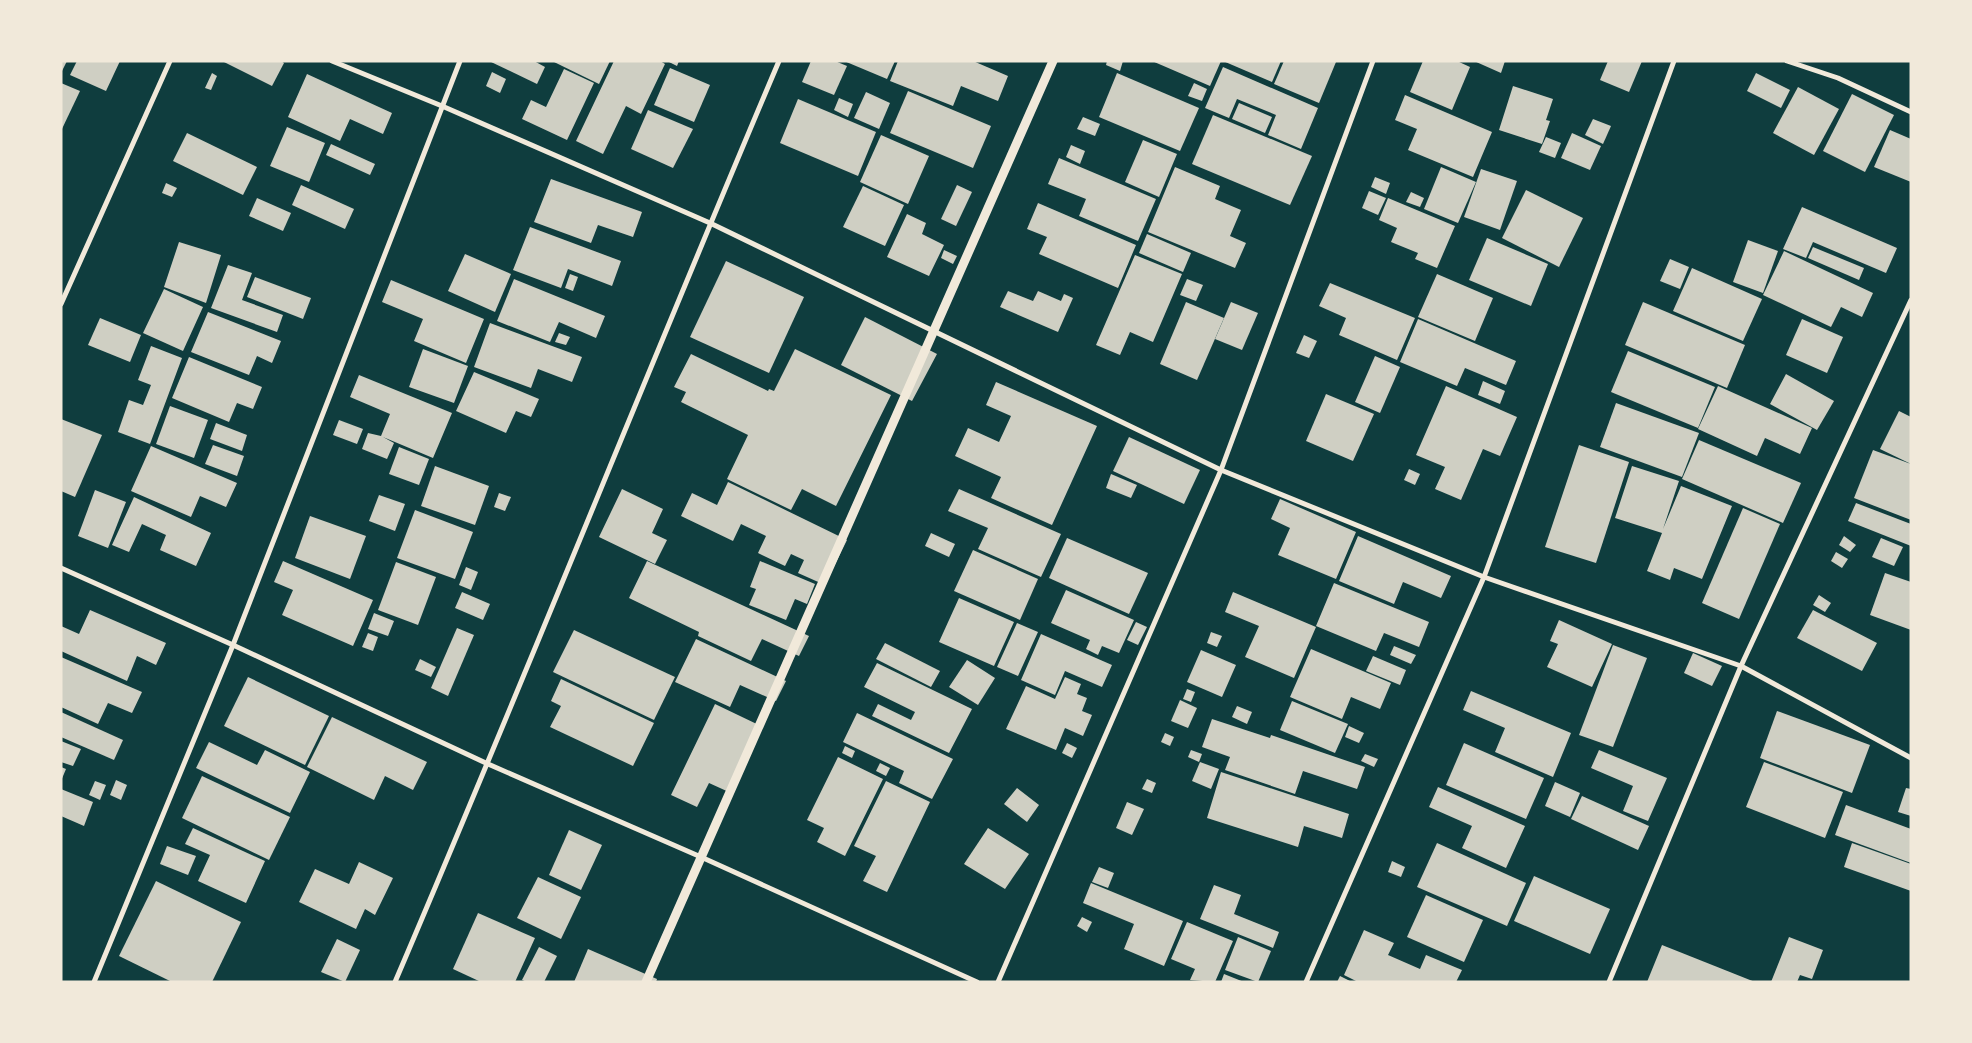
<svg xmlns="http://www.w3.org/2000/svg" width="1972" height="1043" viewBox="0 0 1972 1043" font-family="'Asap Condensed',sans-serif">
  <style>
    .building { fill: #cfcfc3 }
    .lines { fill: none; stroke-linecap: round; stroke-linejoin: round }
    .minor { stroke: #f1e9da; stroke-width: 5 }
    .tertiary { stroke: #f1e9da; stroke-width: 9 }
  </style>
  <rect width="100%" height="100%" fill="#0f3d3e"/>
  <g class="building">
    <path d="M61 61H67L61 73Z"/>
    <path d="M77 61H120L106 91 70 75Z"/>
    <path d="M222 61H281L284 63 272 86Z"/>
    <path d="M489 61H534L545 67 537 84Z"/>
    <path d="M552 61H610L599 84Z"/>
    <path d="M614 61H660L665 64 641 114 626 106 603 154 576 141Z"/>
    <path d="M667 61H679L677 66Z"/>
    <path d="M811 61H835L847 66 834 95 802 82Z"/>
    <path d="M844 61H895L887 79Z"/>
    <path d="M898 61H973L1008 76 998 101 961 86 953 106 890 81Z"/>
    <path d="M1107 61H1123L1120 71 1106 65Z"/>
    <path d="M1152 61H1221L1210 86Z"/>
    <path d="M1223 61H1281L1272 82Z"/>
    <path d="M1284 61 1336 62 1319 103 1274 84Z"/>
    <path d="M1423 61H1457L1470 67 1452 110 1410 92Z"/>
    <path d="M1474 61H1505L1501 73Z"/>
    <path d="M1608 61H1642L1629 92 1600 80Z"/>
    <path d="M1223 67 1318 108 1301 149 1268 135 1276 115 1237 99 1229 118 1205 108Z"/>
    <path d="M670 68 710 85 694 122 654 105Z"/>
    <path d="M564 69 594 83 567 140 522 119 531 100 546 107Z"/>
    <path d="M492 72 506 79 500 93 486 86Z"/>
    <path d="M212 73 217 76 211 90 205 88Z"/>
    <path d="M1117 73 1199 108 1180 151 1099 117Z"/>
    <path d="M1756 73 1790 90 1781 108 1747 91Z"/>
    <path d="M307 74 392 113 383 134 350 119 340 141 288 117Z"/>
    <path d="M61 83 80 91 61 131Z"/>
    <path d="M1194 83 1207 89 1202 101 1188 96Z"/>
    <path d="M1513 86 1553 99 1546 120 1550 121 1542 144 1499 130Z"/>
    <path d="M1798 87 1839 109 1814 155 1773 133Z"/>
    <path d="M908 91 991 126 973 168 890 133Z"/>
    <path d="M866 92 890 103 879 129 854 118Z"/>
    <path d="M1852 94 1894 115 1865 172 1823 151Z"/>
    <path d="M1405 95 1492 132 1473 177 1408 150 1417 129 1395 120Z"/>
    <path d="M839 98 853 104 848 117 834 110Z"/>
    <path d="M798 99 876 132 858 176 780 143Z"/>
    <path d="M1239 103 1272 117 1265 133 1232 119Z"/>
    <path d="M648 110 693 129 673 168 631 149Z"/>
    <path d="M1213 115 1312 156 1290 205 1192 164Z"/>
    <path d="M1083 117 1100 124 1095 136 1077 129Z"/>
    <path d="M1593 119 1611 126 1603 144 1585 135Z"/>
    <path d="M287 127 325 143 309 182 270 166Z"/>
    <path d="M1890 130 1911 139V182L1874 167Z"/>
    <path d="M187 133 257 167 243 195 173 161Z"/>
    <path d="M1572 133 1601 146 1590 170 1561 158Z"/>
    <path d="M881 135 929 156 908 204 860 182Z"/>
    <path d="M1546 137 1561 143 1555 158 1539 152Z"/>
    <path d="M1143 140 1177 154 1159 197 1125 182Z"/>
    <path d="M331 144 375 164 370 175 326 155Z"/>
    <path d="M1071 145 1085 151 1080 164 1066 157Z"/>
    <path d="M1059 158 1156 199 1138 241 1079 216 1086 199 1048 184Z"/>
    <path d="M1175 167 1220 186 1215 199 1241 210 1230 236 1246 243 1235 268 1148 232Z"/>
    <path d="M1441 167 1476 182 1458 223 1424 209Z"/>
    <path d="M1481 169 1517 181 1500 230 1464 217Z"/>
    <path d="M1375 177 1390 183 1386 194 1371 187Z"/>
    <path d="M551 179 642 212 633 237 598 225 591 243 534 222Z"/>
    <path d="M166 183 177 188 172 197 162 193Z"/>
    <path d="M301 185 354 209 345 229 292 205Z"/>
    <path d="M957 185 972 192 956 226 941 219Z"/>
    <path d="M863 186 904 205 885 246 843 227Z"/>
    <path d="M1526 190 1583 218 1559 267 1502 238Z"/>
    <path d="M1369 191 1386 198 1378 215 1362 208Z"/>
    <path d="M1411 192 1424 198 1420 207 1406 202Z"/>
    <path d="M257 198 291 213 283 231 249 216Z"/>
    <path d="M1388 198 1455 226 1437 268 1415 259 1418 253 1391 242 1397 228 1379 220Z"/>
    <path d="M1038 203 1136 245 1118 288 1039 254 1047 237 1027 229Z"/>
    <path d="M1802 207 1897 248 1886 273 1813 242 1806 258 1783 249Z"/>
    <path d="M907 214 926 223 922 234 944 245 929 276 887 257Z"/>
    <path d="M530 227 621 261 612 286 568 269 561 288 513 270Z"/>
    <path d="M1147 234 1191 253 1183 272 1139 253Z"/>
    <path d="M1487 238 1548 264 1531 306 1469 280Z"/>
    <path d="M1748 240 1778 251 1763 293 1733 282Z"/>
    <path d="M179 242 221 255 206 303 164 287Z"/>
    <path d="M1813 247 1864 268 1859 280 1808 258Z"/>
    <path d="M944 250 957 256 953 264 941 258Z"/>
    <path d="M1784 251 1873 293 1862 317 1841 307 1831 327 1763 295Z"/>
    <path d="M465 254 511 274 495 312 448 291Z"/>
    <path d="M1135 255 1182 274 1153 342 1130 332 1120 355 1096 345Z"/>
    <path d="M1670 259 1689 267 1680 289 1660 281Z"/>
    <path d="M726 261 804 297 769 373 690 337Z"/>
    <path d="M228 265 252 273 242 300 283 315 277 332 211 308Z"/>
    <path d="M1692 268 1762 299 1743 341 1673 311Z"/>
    <path d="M570 274 578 277 573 291 565 288Z"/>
    <path d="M1437 274 1493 298 1475 341 1418 317Z"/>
    <path d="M255 277 311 298 303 319 247 297Z"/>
    <path d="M514 279 605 316 596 338 559 322 550 342 497 321Z"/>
    <path d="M1187 279 1203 285 1196 301 1180 295Z"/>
    <path d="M391 280 484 319 466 363 414 341 423 319 382 302Z"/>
    <path d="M1330 283 1415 318 1397 360 1339 335 1346 318 1319 306Z"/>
    <path d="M164 289 203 307 183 351 143 333Z"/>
    <path d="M1008 291 1033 301 1038 291 1061 301 1064 294 1073 298 1058 332 1000 307Z"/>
    <path d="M1186 302 1224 318 1197 380 1160 364Z"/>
    <path d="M1231 302 1258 313 1242 350 1215 339Z"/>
    <path d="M1643 302 1745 345 1727 388 1625 345Z"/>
    <path d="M208 312 281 341 272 363 257 356 249 375 191 352Z"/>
    <path d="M865 317 937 354 912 401 841 365Z"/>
    <path d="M100 318 141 335 130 362 88 345Z"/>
    <path d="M1418 319 1516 361 1506 385 1465 368 1457 386 1400 362Z"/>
    <path d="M1802 319 1843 337 1827 373 1786 355Z"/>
    <path d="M490 323 582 357 572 382 538 369 531 388 474 367Z"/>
    <path d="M559 333 570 337 566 345 555 342Z"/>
    <path d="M1304 335 1317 341 1309 358 1296 353Z"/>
    <path d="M151 346 182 358 150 444 118 432 129 400 143 405 151 385 138 380Z"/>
    <path d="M423 349 468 366 454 403 409 387Z"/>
    <path d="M795 349 891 395 836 506 802 489 791 510 727 479 748 435 681 402 686 392 674 387 691 354 768 391 769 389 774 391Z"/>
    <path d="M1628 351 1715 387 1698 428 1611 392Z"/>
    <path d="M1375 356 1400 367 1380 413 1355 402Z"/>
    <path d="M189 357 262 387 253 409 237 403 229 422 172 398Z"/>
    <path d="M474 372 539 399 531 417 516 411 506 433 456 411Z"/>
    <path d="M1786 374 1834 401 1817 430 1770 404Z"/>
    <path d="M359 375 452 413 433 458 383 437 394 443 387 459 362 449 368 433 381 436 390 414 350 397Z"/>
    <path d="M1483 381 1505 391 1500 404 1478 395Z"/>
    <path d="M996 382 1097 426 1052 525 991 498 1001 477 955 456 968 428 999 442 1011 416 986 405Z"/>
    <path d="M1446 386 1517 417 1500 456 1483 449 1461 500 1435 489 1445 467 1416 455Z"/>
    <path d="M1718 386 1812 428 1800 454 1765 438 1757 456 1698 429Z"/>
    <path d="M1326 394 1374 414 1353 461 1306 441Z"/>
    <path d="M1616 403 1699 433 1682 477 1600 447Z"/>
    <path d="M170 406 208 420 194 458 156 444Z"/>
    <path d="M1899 411 1911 417V464L1880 449Z"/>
    <path d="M61 419 102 435 75 497 61 491Z"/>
    <path d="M339 420 363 429 357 444 333 435Z"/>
    <path d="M216 423 247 435 242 451 210 439Z"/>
    <path d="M1129 437 1200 470 1184 504 1113 471Z"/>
    <path d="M1699 440 1801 483 1783 523 1682 479Z"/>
    <path d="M213 445 244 456 237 476 205 464Z"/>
    <path d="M1579 445 1629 462 1596 563 1545 547Z"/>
    <path d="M151 446 237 483 226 507 200 496 191 517 131 491Z"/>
    <path d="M399 447 429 459 419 485 389 474Z"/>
    <path d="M1873 450 1911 464V520L1854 498Z"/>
    <path d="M435 466 489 486 475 525 421 506Z"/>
    <path d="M1632 466 1679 481 1663 529 1681 486 1732 506 1702 579 1674 568 1670 580 1647 571 1662 533 1615 518Z"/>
    <path d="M1409 469 1420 474 1415 485 1404 480Z"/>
    <path d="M1111 474 1137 485 1131 498 1106 488Z"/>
    <path d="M728 482 847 540 825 585 798 573 804 560 791 554 785 566 758 553 766 536 741 524 733 541 681 516 692 493 717 505Z"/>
    <path d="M622 489 663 509 652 533 667 540 655 564 599 537Z"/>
    <path d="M959 489 1061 534 1041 577 978 549 988 528 948 511Z"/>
    <path d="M95 490 126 502 108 548 78 536Z"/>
    <path d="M499 493 511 497 505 511 494 507Z"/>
    <path d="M379 495 405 504 395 531 369 521Z"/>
    <path d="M134 497 211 533 196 566 160 550 166 535 142 524 129 552 112 545Z"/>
    <path d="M1280 499 1356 532 1336 579 1278 555 1290 528 1271 519Z"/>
    <path d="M1856 503 1911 524V546L1848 521Z"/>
    <path d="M1743 508 1780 524 1739 619 1702 603Z"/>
    <path d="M415 510 473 532 455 579 397 558Z"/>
    <path d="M310 516 366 536 350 579 295 558Z"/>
    <path d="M931 533 955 544 949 557 925 546Z"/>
    <path d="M1358 536 1451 576 1441 598 1403 582 1394 604 1339 581Z"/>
    <path d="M1844 536 1856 545 1850 552 1839 545Z"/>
    <path d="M1067 538 1148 573 1129 614 1049 578Z"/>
    <path d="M1881 538 1903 547 1894 566 1872 557Z"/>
    <path d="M973 550 1038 579 1020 620 954 591Z"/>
    <path d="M1836 552 1848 559 1842 568 1831 561Z"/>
    <path d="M283 561 373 600 353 646 282 615 293 590 274 582Z"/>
    <path d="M647 561 809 636 799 656 762 639 751 661 698 636 699 632 629 598Z"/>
    <path d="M760 561 815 584 807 604 795 599 786 620 749 605 756 589 750 587Z"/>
    <path d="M396 562 436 577 418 625 378 610Z"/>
    <path d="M466 567 478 572 471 590 459 585Z"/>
    <path d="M1885 573 1911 582V630L1870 615Z"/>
    <path d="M1334 583 1429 622 1419 647 1384 633 1376 651 1316 626Z"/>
    <path d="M1066 590 1134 620 1119 653 1102 646 1098 655 1086 649 1090 640 1051 623Z"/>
    <path d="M462 592 490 604 483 620 455 608Z"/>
    <path d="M1233 592 1316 627 1294 678 1245 657 1259 626 1225 612Z"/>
    <path d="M1819 595 1831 603 1825 612 1813 605Z"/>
    <path d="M959 598 1014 622 994 666 939 642Z"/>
    <path d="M90 610 166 643 156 665 137 656 127 681 61 651V626L79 634Z"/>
    <path d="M1813 610 1877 643 1862 671 1797 638Z"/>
    <path d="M374 613 394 621 388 636 368 629Z"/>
    <path d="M1559 620 1612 644 1592 687 1547 667 1558 644 1550 641Z"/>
    <path d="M1136 622 1147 627 1138 645 1127 640Z"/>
    <path d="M1017 623 1038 632 1018 676 997 667Z"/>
    <path d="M457 628 474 635 448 696 431 688Z"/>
    <path d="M574 630 675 677 654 720 553 672Z"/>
    <path d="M1211 632 1222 636 1217 647 1207 643Z"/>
    <path d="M368 633 378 637 373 651 362 647Z"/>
    <path d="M1041 634 1112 665 1102 687 1065 671 1055 695 1021 680Z"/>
    <path d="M696 639 786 681 776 701 740 685 730 707 675 682Z"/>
    <path d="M885 643 940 671 931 687 876 659Z"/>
    <path d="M1613 645 1647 658 1613 747 1579 735Z"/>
    <path d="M1394 646 1416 655 1411 664 1390 655Z"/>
    <path d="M1311 649 1391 683 1380 709 1351 697 1342 719 1290 697Z"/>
    <path d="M1201 650 1236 665 1222 697 1187 682Z"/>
    <path d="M1693 653 1722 666 1712 686 1684 673Z"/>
    <path d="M1373 656 1406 670 1400 685 1366 671Z"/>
    <path d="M61 657 142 692 132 713 108 703 98 724 61 707Z"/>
    <path d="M420 659 436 667 431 677 415 670Z"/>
    <path d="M967 660 995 678 978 705 949 687Z"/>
    <path d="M877 663 972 709 949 753 872 716 878 704 911 720 915 712 864 687Z"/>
    <path d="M248 677 329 716 305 765 224 726Z"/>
    <path d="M1065 677 1081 684 1077 694 1087 698 1082 711 1092 715 1083 736 1065 728 1056 750 1006 729 1026 686 1055 699Z"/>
    <path d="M561 679 654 723 633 766 550 727 561 706 551 701Z"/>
    <path d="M1187 689 1195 692 1191 702 1183 699Z"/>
    <path d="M1471 691 1571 733 1553 777 1495 752 1505 728 1463 710Z"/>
    <path d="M1180 700 1197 708 1188 728 1171 721Z"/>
    <path d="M1292 701 1348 724 1335 753 1280 730Z"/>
    <path d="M715 704 763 727 731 793 709 783 697 807 671 795Z"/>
    <path d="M1237 706 1252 712 1247 724 1232 717Z"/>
    <path d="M1777 711 1870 745 1852 793 1760 758Z"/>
    <path d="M61 712 123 740 114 760 61 737Z"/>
    <path d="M857 713 953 759 932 799 899 783 904 771 843 742Z"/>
    <path d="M332 717 427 762 413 790 385 776 374 800 307 767Z"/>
    <path d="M1212 719 1270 738 1271 735 1365 767 1357 789 1303 771 1295 794 1225 770 1230 757 1202 747Z"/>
    <path d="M1349 726 1364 733 1359 743 1345 737Z"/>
    <path d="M1165 733 1174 737 1170 746 1161 742Z"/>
    <path d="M61 741 81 749 73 766 61 762Z"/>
    <path d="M209 742 257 765 265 750 310 772 290 813 196 768Z"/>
    <path d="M1067 743 1077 748 1072 758 1062 753Z"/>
    <path d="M1464 743 1544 778 1526 819 1446 785Z"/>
    <path d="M845 746 855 751 852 758 842 753Z"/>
    <path d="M1191 750 1202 754 1199 762 1188 757Z"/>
    <path d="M1599 750 1667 778 1648 821 1623 811 1633 786 1591 768Z"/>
    <path d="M1365 754 1378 759 1374 767 1361 761Z"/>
    <path d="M838 757 883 779 845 856 817 842 824 828 807 820Z"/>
    <path d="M1200 762 1219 769 1211 789 1192 781Z"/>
    <path d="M1764 762 1843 792 1825 838 1746 807Z"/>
    <path d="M880 763 890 768 886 776 876 771Z"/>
    <path d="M61 767 66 769 61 781Z"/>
    <path d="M1221 772 1349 814 1342 838 1304 826 1298 847 1207 818Z"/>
    <path d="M202 776 290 817 269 860 182 818Z"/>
    <path d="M1147 779 1156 783 1152 793 1142 789Z"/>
    <path d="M116 780 127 785 121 800 110 795Z"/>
    <path d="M95 781 106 785 100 800 89 795Z"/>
    <path d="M886 781 930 802 887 892 863 881 876 856 854 846Z"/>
    <path d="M1555 782 1580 793 1570 817 1545 806Z"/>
    <path d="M1438 787 1525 826 1506 868 1462 848 1472 826 1429 807Z"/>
    <path d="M1017 788 1039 805 1027 822 1004 804Z"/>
    <path d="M1906 788 1911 789V816L1898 812Z"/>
    <path d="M61 789 93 802 84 826 61 816Z"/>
    <path d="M1582 796 1649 826 1638 850 1571 819Z"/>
    <path d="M1127 802 1144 809 1132 835 1116 828Z"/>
    <path d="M1846 805 1911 829V863L1835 835Z"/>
    <path d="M193 828 265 861 246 903 198 881 210 855 185 844Z"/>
    <path d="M988 828 1029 854 1005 889 964 864Z"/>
    <path d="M569 830 602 845 581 890 549 875Z"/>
    <path d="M1437 843 1526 883 1507 926 1417 887Z"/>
    <path d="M1852 843 1911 864V891L1844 867Z"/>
    <path d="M167 846 196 856 188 875 160 864Z"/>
    <path d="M1392 861 1405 867 1401 877 1388 872Z"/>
    <path d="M359 862 393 878 375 915 365 909 356 929 299 902 315 869 349 884Z"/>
    <path d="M1099 867 1114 873 1108 888 1092 882Z"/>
    <path d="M1534 876 1610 909 1590 954 1514 921Z"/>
    <path d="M538 877 581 897 561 939 517 918Z"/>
    <path d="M156 881 241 922 212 982H172L119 956Z"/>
    <path d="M1091 883 1183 921 1164 966 1124 949 1134 924 1083 903Z"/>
    <path d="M1214 885 1241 895 1234 914 1279 932 1273 948 1200 919Z"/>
    <path d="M1426 895 1483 920 1464 962 1407 937Z"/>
    <path d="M478 913 535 938 515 982H481L453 969Z"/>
    <path d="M1082 917 1092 922 1087 932 1077 926Z"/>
    <path d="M1187 922 1233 941 1215 982 1190 980 1195 969 1171 959Z"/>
    <path d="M1364 930 1394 943 1388 955 1420 969 1426 955 1462 970 1456 982H1358L1344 975Z"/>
    <path d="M1238 937 1271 951 1258 982 1225 970Z"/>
    <path d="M1789 937 1823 950 1812 979 1800 975 1797 982H1771Z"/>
    <path d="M337 939 360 950 345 982 321 972Z"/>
    <path d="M1662 945 1755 982H1647Z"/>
    <path d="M539 947 557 956 544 982H527L522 980Z"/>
    <path d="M588 949 657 979 656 982H574Z"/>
    <path d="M1224 974 1244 982H1221Z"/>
    <path d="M1340 976 1352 982H1337Z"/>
  </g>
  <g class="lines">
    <g class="minor">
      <path d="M332 61 442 106 710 223 1221 470 1484 577 1741 666 1911 758"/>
      <path d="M1787 61 1838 78 1911 112"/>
      <path d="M61 304 170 61"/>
      <path d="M61 568 233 645 488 764 701 857 977 982"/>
      <path d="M94 982 233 645 460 61"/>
      <path d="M395 982C526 676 649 367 779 61"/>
      <path d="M998 982 1221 470 1373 61"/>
      <path d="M1306 982 1484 577 1674 61"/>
      <path d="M1609 982 1741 666 1911 300"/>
    </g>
    <path class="tertiary" d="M646 982 1053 61"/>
  </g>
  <rect width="1972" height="1043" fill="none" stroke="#f1e9da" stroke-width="125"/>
</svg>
